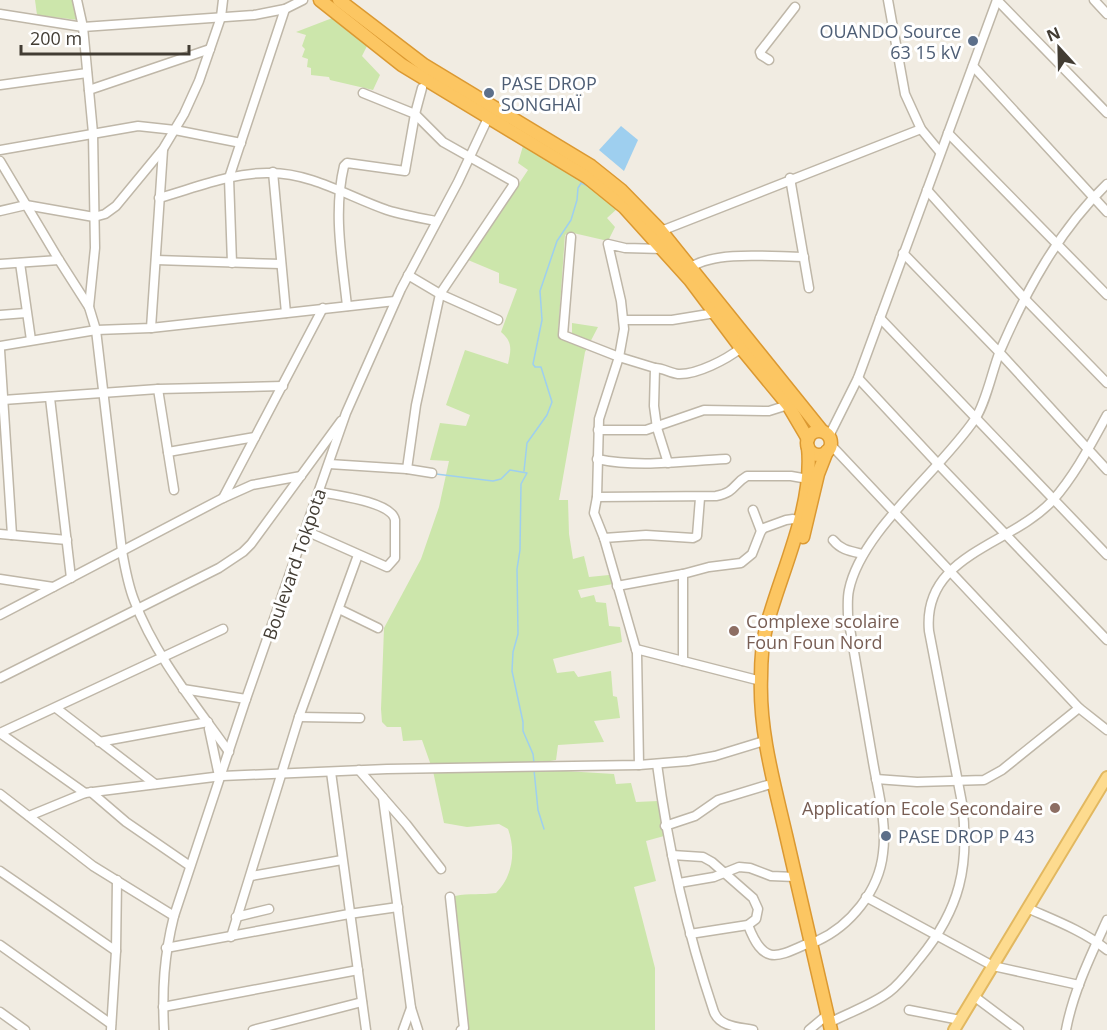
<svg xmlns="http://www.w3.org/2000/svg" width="1107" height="1030" viewBox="0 0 1107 1030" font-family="'Open Sans',sans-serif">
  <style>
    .green { fill: #cce6ab }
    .water { fill: #9ecfef }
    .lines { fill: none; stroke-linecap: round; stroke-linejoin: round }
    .stream { stroke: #9ecfef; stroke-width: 1.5 }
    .minor-casing { stroke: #bfb7a8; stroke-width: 11 }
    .major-casing { stroke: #e2b860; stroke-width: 14 }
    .highway-casing { stroke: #db9932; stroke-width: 15 }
    .minor { stroke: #fff; stroke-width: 8 }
    .major { stroke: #fddb8f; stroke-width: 10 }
    .highway { stroke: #fcc662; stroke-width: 12 }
    .service-dot { fill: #5c6f8a; stroke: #fff; stroke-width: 2 }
    .education-dot { fill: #8d6e63; stroke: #fff; stroke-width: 2 }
    .labels { text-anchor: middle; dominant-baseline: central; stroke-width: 6; stroke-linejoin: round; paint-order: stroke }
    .service-label { font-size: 18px; fill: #4e5e75; stroke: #fff; text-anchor: start }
    .street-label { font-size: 18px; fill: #423c33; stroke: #fff }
    .education-label { font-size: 18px; fill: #785e54; stroke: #fff; text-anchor: start }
  </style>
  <rect width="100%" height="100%" fill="#f1ece2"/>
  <g class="green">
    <path d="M35 0H73L78 20 37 15Z"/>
    <path d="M335 17 370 40 362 56 380 75 373 90 330 80 329 77 311 75V68L307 67 308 59 302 57 305 49 302 46 306 35 296 32Z"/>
    <path d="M525 139 618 208 607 218 615 227 608 241 569 232 565 235 558 334 572 343V323L598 327 585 352 559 500H568L569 534 573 559 584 556 589 577 609 575 613 584 578 590 581 598 594 595 596 602 606 603 609 626 620 627 622 642 553 659 557 673 574 671 578 677 611 671 613 696 617 697 620 718 594 721 604 742 558 745 556 760 550 761 549 770 614 774 616 784 631 783 636 802 658 801 664 836 646 841 656 881 634 887 655 968V1030H466L455 896C469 893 482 895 496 893 513 876 516 851 508 829L499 824 467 827 444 823 433 771 422 740 403 741 401 727H387L382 722 381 709 384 628 421 559 439 507 449 461 430 460 440 423 466 426 470 415 446 405 465 350 508 364C511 350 513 342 501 332L517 289 499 283V273L468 260 528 170 518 163Z"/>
  </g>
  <path class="water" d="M621 126 638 140 624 171 599 150Z"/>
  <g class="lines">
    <g class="stream">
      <path d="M581 183 590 187"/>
      <path d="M524 471 527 443 547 415 552 402 541 367H535L533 364 542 320 540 291 557 241 571 220 577 200 578 188 583 180"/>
      <path d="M436 474 493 481 501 479 510 470 527 473 521 484 520 550 517 569 518 634 513 652 512 671 523 722V731L533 754 534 763"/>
      <path d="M534 770 538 810 544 829"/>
    </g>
    <defs>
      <g id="minor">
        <path d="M77 0 83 27 93 133 95 248 89 307 96 330 122 551C125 568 128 585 134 600 155 656 195 704 229 752"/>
        <path d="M888 0 905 94 921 129 940 152"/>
        <path d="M997 0 1107 113"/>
        <path d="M1094 0 1107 14"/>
        <path d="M0 14 83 27 254 15 285 9 303 0"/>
        <path d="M769 60 761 55 760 52 795 7"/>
        <path d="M973 66 1107 212"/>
        <path d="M0 85 87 73"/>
        <path d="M89 90 210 49"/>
        <path d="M363 93 415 114 443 142 514 182V184L440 294 416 405 407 469"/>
        <path d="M948 133 1107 295"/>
        <path d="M0 150 138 126 175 130 241 143"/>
        <path d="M0 161 59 260 89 307"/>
        <path d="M273 172 286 313"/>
        <path d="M790 178 809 288"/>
        <path d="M927 190 1025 299 1107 383"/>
        <path d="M159 198C195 188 233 172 270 173 312 173 349 197 387 210 403 215 420 218 436 221"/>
        <path d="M0 211 26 205 94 217 105 214 116 206 163 149 184 114 199 81 221 17 223 0"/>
        <path d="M661 231 921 129"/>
        <path d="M571 237 563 335 619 357 655 368 654 406 657 428 668 463"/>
        <path d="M903 253 1000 353 1107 470"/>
        <path d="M156 260 281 264"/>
        <path d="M20 263 31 340"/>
        <path d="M232 263 229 178 285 9"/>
        <path d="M0 264 59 260"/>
        <path d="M691 267C718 250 773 257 804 257"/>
        <path d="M408 275 440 294 498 320"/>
        <path d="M347 306C342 259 333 212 344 166L347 163 405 171 415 114 422 88"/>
        <path d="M0 315 26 313"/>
        <path d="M880 318 1107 555"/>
        <path d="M624 320H672L715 313"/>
        <path d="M151 328 163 150"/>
        <path d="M0 346 96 330 151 328 395 301"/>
        <path d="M0 350 12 535"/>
        <path d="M655 368C663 368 670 373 678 374 697 375 727 359 741 348"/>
        <path d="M858 378 939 465 1107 640"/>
        <path d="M158 389 174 490"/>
        <path d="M50 398 71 578"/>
        <path d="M3 400 158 389 283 386"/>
        <path d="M598 430H646L704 410 769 411 788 405"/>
        <path d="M829 436 858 378 997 0"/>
        <path d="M831 445 1079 708 1107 730"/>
        <path d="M168 452 255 437"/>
        <path d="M597 459C640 468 683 461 726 459"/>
        <path d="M329 464 407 469 432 473"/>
        <path d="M597 497 716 496C736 492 733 484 747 476H791L808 479"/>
        <path d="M223 498 323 308"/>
        <path d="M753 510 761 531"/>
        <path d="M306 531 387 567 395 558V520C392 502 336 495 319 492"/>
        <path d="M0 534 67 540"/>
        <path d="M604 538 646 535 693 538 697 536 700 498"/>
        <path d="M833 540C841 550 850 551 863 554"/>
        <path d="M683 574V661"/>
        <path d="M0 579 53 587"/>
        <path d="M617 586 683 574 709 567 741 563 752 554 761 531 764 528 786 520 793 519 799 521"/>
        <path d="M339 609 378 628"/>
        <path d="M0 615 223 498 252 485 301 476"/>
        <path d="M636 649 761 681"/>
        <path d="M0 678 219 568 243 552 251 544 341 421"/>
        <path d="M183 689 246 699"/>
        <path d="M56 708 155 784"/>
        <path d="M299 717 360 718"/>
        <path d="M209 729 219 776"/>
        <path d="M0 733 223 629"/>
        <path d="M0 733 85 793"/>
        <path d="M99 742 208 722"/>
        <path d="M657 764C668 848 687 932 714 1012 720 1027 739 1027 753 1030"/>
        <path d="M639 765 637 653 604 538 594 513 597 497 599 419 619 357 624 329 621 301 608 244 625 248 663 249"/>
        <path d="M359 770 406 824 441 869"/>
        <path d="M331 772 366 1030"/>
        <path d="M876 779 917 782 984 780 1002 770 1079 708"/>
        <path d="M91 792 126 822 190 866"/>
        <path d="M0 794 93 866 174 916"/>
        <path d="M383 798 411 1008 418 1030"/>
        <path d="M29 816 85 793 222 776 387 769 639 765 688 761 715 756 764 741"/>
        <path d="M665 826 695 816 718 800 774 783"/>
        <path d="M672 855 703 857 712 862 753 898 758 909 756 919 748 925 690 934"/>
        <path d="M0 871 116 951"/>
        <path d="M251 876 342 860"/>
        <path d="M679 883 714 877 739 867 750 868 771 876 795 877"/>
        <path d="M450 897 464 1028 461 1030"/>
        <path d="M866 897 993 966 1079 985"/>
        <path d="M1027 908C1054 920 1084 931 1107 950"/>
        <path d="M236 917 269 909"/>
        <path d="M748 925C764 967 777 957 811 942"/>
        <path d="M231 937 299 717 358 555"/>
        <path d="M817 941C850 926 879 891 883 853 887 823 878 791 873 762 865 714 856 665 848 617 848 608 847 599 849 590 861 531 940 471 975 419 986 403 992 371 1000 351 1026 291 1059 230 1107 184"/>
        <path d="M0 945 111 1024"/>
        <path d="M166 948 349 914 398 907"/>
        <path d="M975 997 1019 1030"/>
        <path d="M163 1007 358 970"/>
        <path d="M909 1010 960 1020"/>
        <path d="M0 1012 25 1030"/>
        <path d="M835 1020C853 1011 873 1004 889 992 901 983 910 970 920 958 960 909 970 866 962 803L929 631C922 554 1011 546 1053 500 1075 475 1091 444 1107 415"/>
        <path d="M111 1030 116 951 117 880"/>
        <path d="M164 1030C162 989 164 956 174 916L246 699 346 413 401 289 458 182 488 118"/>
        <path d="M253 1030 362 1002"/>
        <path d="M403 1030 411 1008"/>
        <path d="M809 1030 827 1015"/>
        <path d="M1066 1030C1073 992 1091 955 1107 920"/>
      </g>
      <path id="major" d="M954 1030 1107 777"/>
      <g id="highway">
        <path d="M320 0 402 65 587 177 624 207 690 280 741 348 788 405 808 439"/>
        <path d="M339 0 424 65 591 166 621 190 661 231 822 431"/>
        <circle cx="819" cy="443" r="12"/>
        <path d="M808 447C814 507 781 571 766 628 762 644 761 661 761 678 759 731 774 783 786 835 801 900 816 965 831 1030"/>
        <path d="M803 537 818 474 827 451"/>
      </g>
    </defs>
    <use href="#minor" class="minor-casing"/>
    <use href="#major" class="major-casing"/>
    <use href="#highway" class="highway-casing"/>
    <use href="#minor" class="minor"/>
    <use href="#major" class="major"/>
    <use href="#highway" class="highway"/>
  </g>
  <g class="service-dot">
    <circle cx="973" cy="41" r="6"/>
    <circle cx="489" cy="93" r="6"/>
    <circle cx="886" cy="836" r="6"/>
  </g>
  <g class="education-dot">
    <circle cx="734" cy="631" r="6"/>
    <circle cx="1055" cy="808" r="6"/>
  </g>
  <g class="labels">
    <g class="service-label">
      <text x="961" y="31" text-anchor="end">OUANDO Source<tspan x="961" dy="21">63 15 kV</tspan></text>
      <text x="501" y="83">PASE DROP<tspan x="501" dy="21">SONGHAÏ</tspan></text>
      <text x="898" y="836">PASE DROP P 43</text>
    </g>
    <g class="street-label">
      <text transform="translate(294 564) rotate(-71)">Boulevard Tokpota</text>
    </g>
    <g class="education-label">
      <text x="746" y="621">Complexe scolaire<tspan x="746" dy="21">Foun Foun Nord</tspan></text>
      <text x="1043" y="808" text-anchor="end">Applicatíon Ecole Secondaire</text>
    </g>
  </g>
  <g transform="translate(1059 48) rotate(338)" stroke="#ffffff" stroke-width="4.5" paint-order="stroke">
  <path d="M0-4.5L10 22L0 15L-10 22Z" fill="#423c33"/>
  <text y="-9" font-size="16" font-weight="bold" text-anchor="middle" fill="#423c33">N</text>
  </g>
  <path d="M21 45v9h168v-9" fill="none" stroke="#423c33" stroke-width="3"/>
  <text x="30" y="45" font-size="18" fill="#423c33" stroke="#ffffff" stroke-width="4.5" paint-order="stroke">200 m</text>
</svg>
